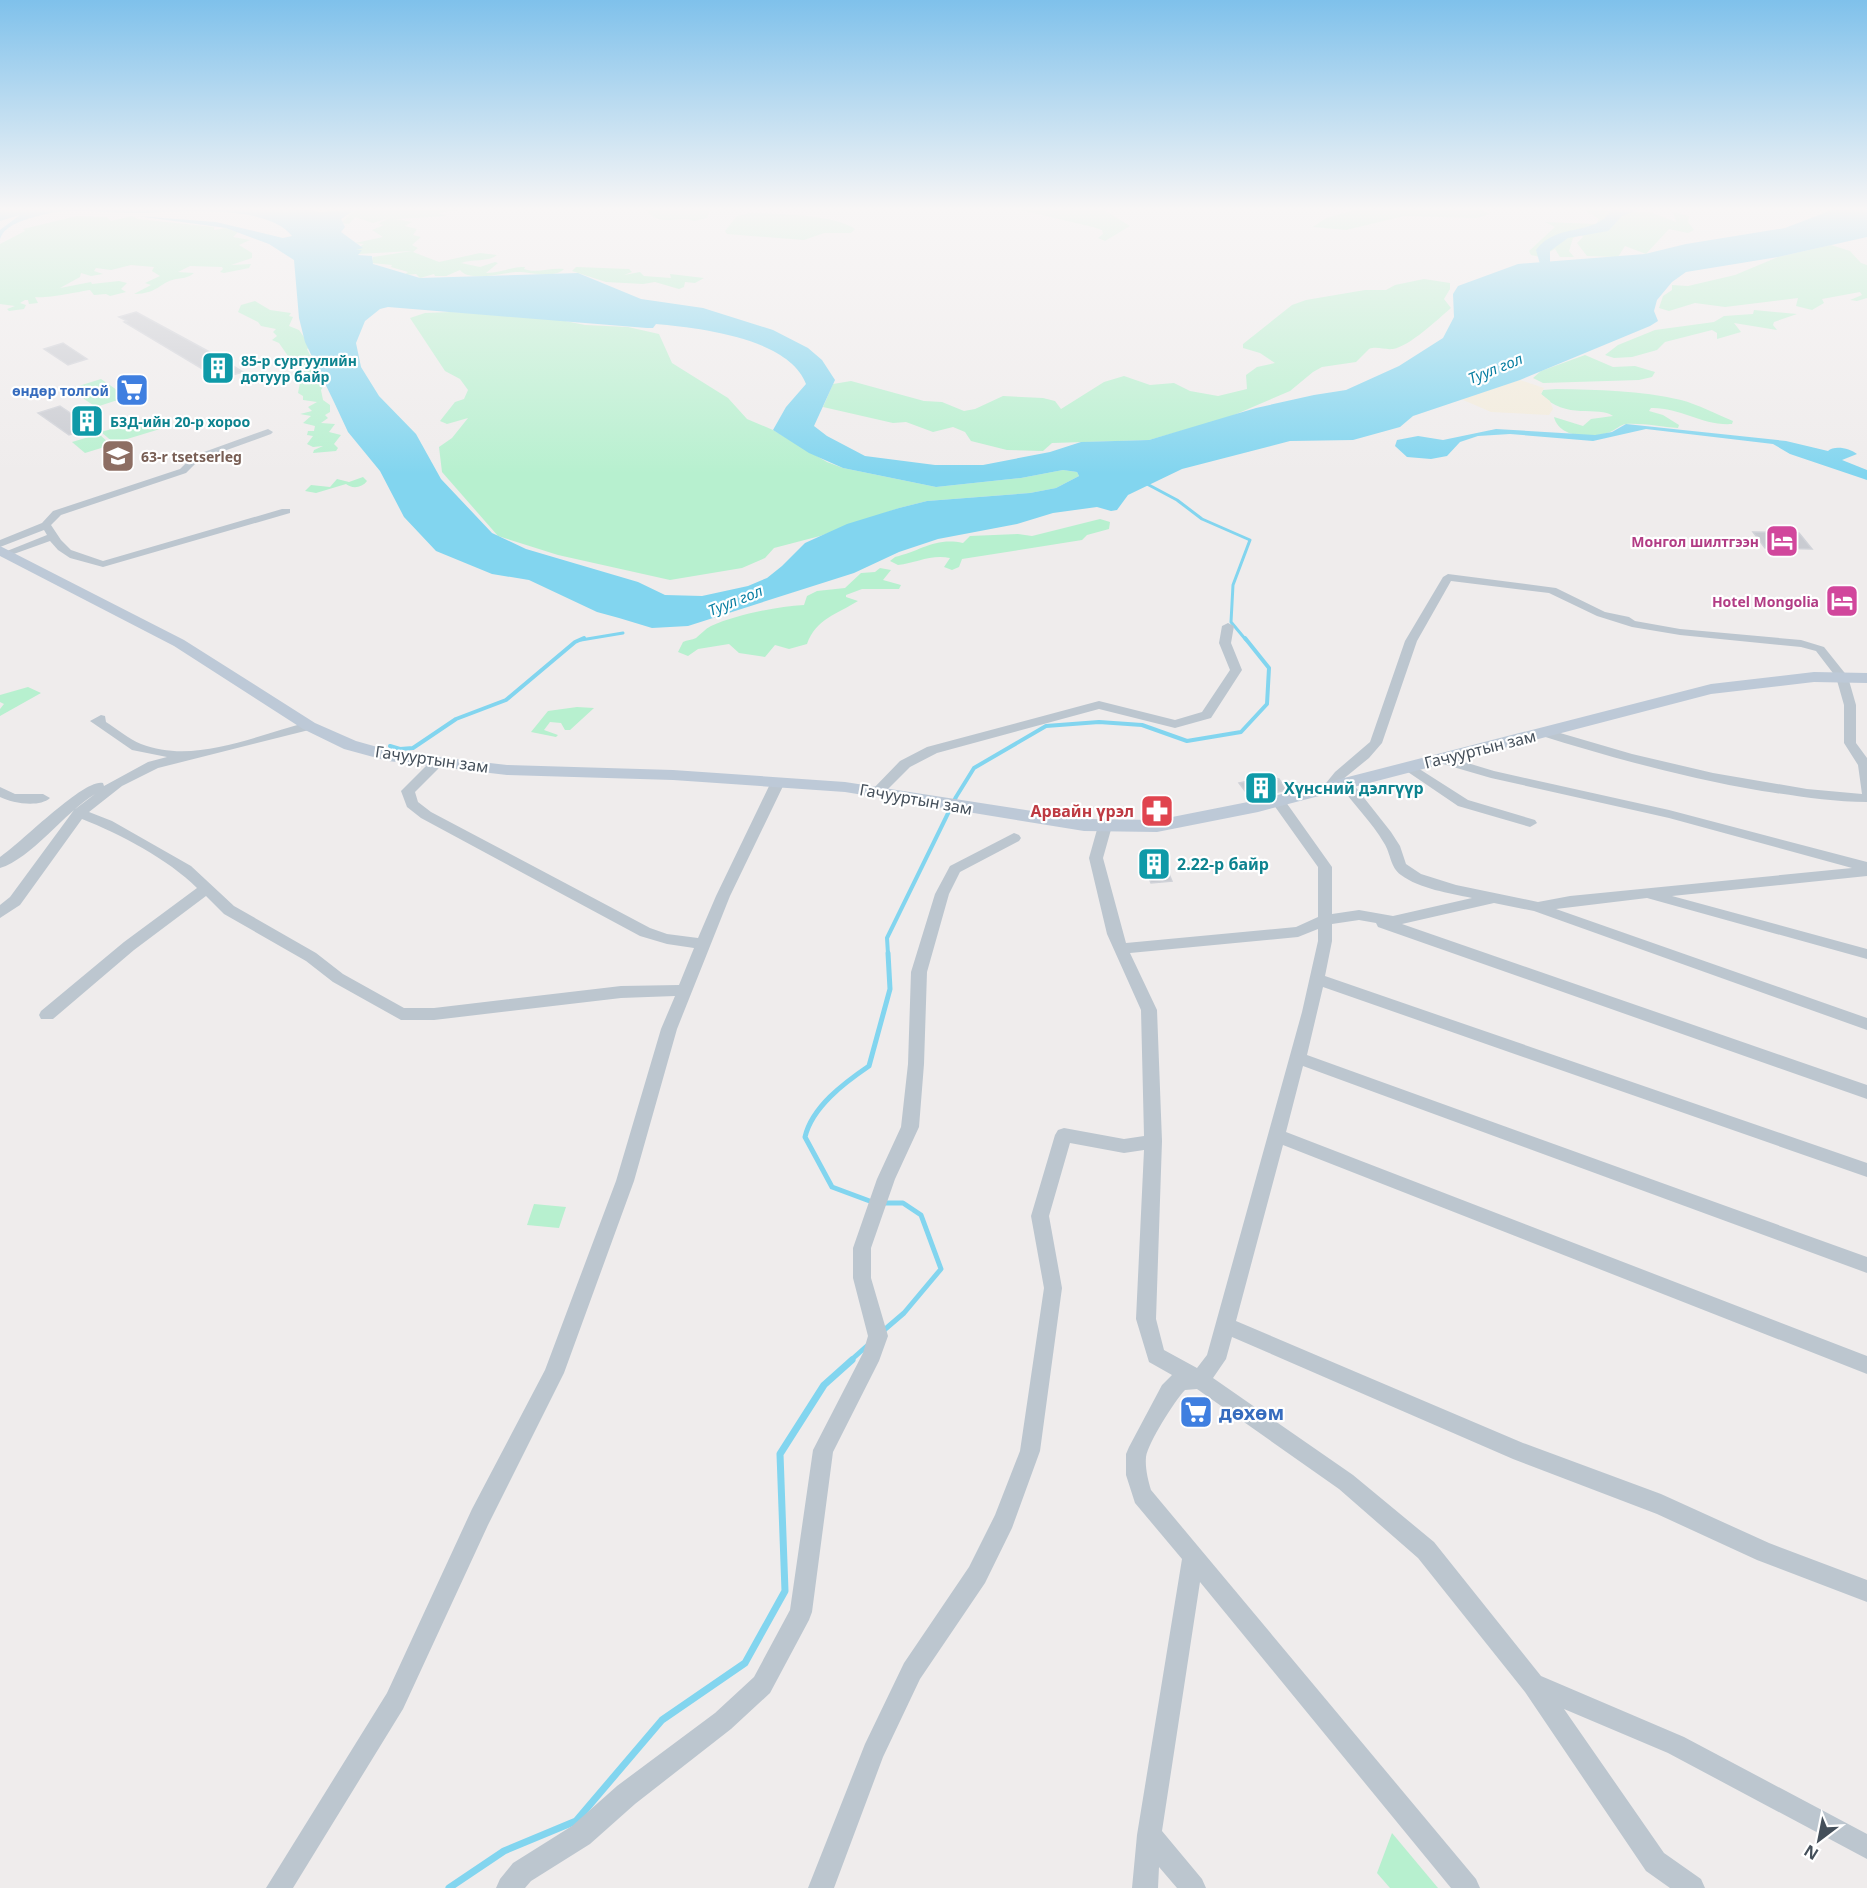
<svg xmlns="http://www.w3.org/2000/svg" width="1867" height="1888" viewBox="0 0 1867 1888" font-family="'Noto Sans',sans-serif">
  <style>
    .green { fill: #b7f0cf }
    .sand { fill: #f2ebdb }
    .water { fill: #82d5ef; fill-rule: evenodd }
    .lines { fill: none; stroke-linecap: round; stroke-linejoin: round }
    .stream-far3 { stroke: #82d5ef; stroke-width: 3 }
    .stream-far2 { stroke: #82d5ef; stroke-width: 4 }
    .stream-far1 { stroke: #82d5ef; stroke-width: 5 }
    .stream { stroke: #82d5ef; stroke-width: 7 }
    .river { fill: #82d5ef; fill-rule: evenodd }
    .building { fill: #c9cbd1; stroke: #d0d2d8; stroke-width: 1.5 }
    .minor { fill: #bcc6cf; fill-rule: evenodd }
    .secondary { fill: #bdc9d7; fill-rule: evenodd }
    .labels { text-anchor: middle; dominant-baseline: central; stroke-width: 4.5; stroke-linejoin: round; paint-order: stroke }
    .far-culture-label { font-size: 14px; font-weight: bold; fill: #0d838f; stroke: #fff; text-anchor: start }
    .far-shop-label { font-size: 14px; font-weight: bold; fill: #366cbe; stroke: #fff; text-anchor: end }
    .far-education-label { font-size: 14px; font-weight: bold; fill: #785e54; stroke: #fff; text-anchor: start }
    .far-hotel-label { font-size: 14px; font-weight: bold; fill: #b23c85; stroke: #fff; text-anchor: end }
    .far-water-label { font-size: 15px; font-style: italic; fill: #087ea2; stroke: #fff }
    .street-label { font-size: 16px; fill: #444f5a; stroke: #fff }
    .culture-label { font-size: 16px; font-weight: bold; fill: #0d838f; stroke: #fff; text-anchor: start }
    .health-label { font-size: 16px; font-weight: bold; fill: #be3a42; stroke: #fff; text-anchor: end }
    .near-shop-label { font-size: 20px; font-weight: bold; fill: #366cbe; stroke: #fff; text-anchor: start }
  </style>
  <rect width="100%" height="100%" fill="#efecec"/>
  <g class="green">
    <path d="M355 210H457L438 213 447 216 396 219 412 222 405 226 417 229 413 235 421 237 412 245 418 248 413 252 439 262 480 253 497 255C489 262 472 259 461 263L480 267 495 262 498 263 486 273C503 273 512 266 525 267L524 269C538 274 550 267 564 269 555 279 530 272 518 272 504 272 470 283 460 270L446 276H435L434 274 420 278 416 274 404 275 408 272 391 267 392 265 372 263 373 257 412 251 358 254 356 249 364 244 355 243 383 237 372 230 384 225 378 224 389 218 373 223 355 217 349 224 341 223Z"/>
    <path d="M647 210H708L710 211 707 218 694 221C680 215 658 228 647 210Z"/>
    <path d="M1020 210H1104L1130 226 1105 241 1098 238 1103 234 1102 230 1093 227Z"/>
    <path d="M1355 210H1482L1490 214 1476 218 1404 216 1346 230 1313 227 1326 218Z"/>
    <path d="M1584 210 1650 212 1676 222 1673 212 1689 216 1688 222 1694 230 1688 233 1669 229 1646 254 1625 246 1618 257 1587 256 1577 243 1583 237 1581 235 1573 238 1569 251 1574 257H1560L1555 249 1540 257 1531 255 1529 251 1555 227 1545 222 1596 224 1599 219Z"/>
    <path d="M750 213C778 214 832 214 855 229L851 233H824L804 240 727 234 725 231 737 216Z"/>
    <path d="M77 216 107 217 111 221 132 216 138 219 214 227V230L226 228 238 232 233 237 250 240 239 245 252 253V258L231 265 251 264 249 268 224 273 220 272 223 269 222 267 190 266 178 272 194 273C188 278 183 278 176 279 160 282 158 294 134 294L151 285 145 283 160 276 152 271 154 267 131 265 111 270 96 268 94 271 103 274 91 276 81 273 80 277 60 288 91 282 92 284 119 281 127 283 121 289 126 292 110 296 106 294 94 295 90 290C77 292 45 299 35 297L38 303 29 304 28 300H25L20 303 26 305 24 309 9 311 7 309 15 306 0 304V244L25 231 23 229Z"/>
    <path d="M1831 245 1850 251 1861 263 1867 265V298L1857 301 1850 300 1862 295 1860 292 1822 299 1824 303 1812 310 1796 306 1798 298 1725 307 1695 303 1669 311 1659 308 1663 296 1672 290V285L1688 286 1735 275 1778 257Z"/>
    <path d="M576 267 629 269 632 272 624 275 640 272 644 276 671 278 670 274 704 278 695 283 685 282 684 287 679 289 655 282 643 284 606 282 572 271Z"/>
    <path d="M1424 279 1450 283V289L1444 299 1451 308C1438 319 1410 346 1393 349 1384 350 1377 346 1369 349L1356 362 1322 367 1313 372 1290 391 1227 418 1149 440 1052 443 1043 451 1007 450 971 441 965 432 953 427 933 432 906 422 893 423 823 407 833 384 851 381 924 401 942 402 964 411 975 409 1003 396 1043 398 1055 401 1061 409 1104 382 1124 376 1150 385 1174 383 1190 391 1218 396 1247 389 1246 375 1257 367 1275 363 1260 353 1243 348V344L1292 305 1306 300 1365 290H1386L1395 285Z"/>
    <path d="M255 301 270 310 291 313 289 316 293 317 289 326 299 330 311 347 307 349 310 355 316 358 312 360 319 382 324 385 321 390 323 400 330 405V412L325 415 328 418 321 423 335 424 329 432 341 435 334 444 338 448 336 451 313 453 314 450 323 446 313 447 307 444 313 436 307 435 308 431H314L315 426 303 423 311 416 300 414 312 411 308 407 317 402 303 400V396L298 393 302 372 305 371 293 364 301 358 288 356 279 343 272 340 277 336 273 332 276 329 261 326 258 322 238 312 241 305Z"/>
    <path d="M1754 310 1797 314 1774 322 1773 325 1777 330 1734 323 1741 332 1717 339V333L1712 330 1665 342 1657 350 1632 357 1614 358 1605 355 1618 345 1655 330 1714 322 1724 316 1753 314Z"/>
    <path d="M451 312 550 318 585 325 628 327 659 334 672 363 728 398 747 419 773 430 827 462 843 468 936 487 1021 478 1063 470 1077 472 1079 476 1056 488 1030 493 927 501 899 508 820 536 774 548 765 558 742 568 670 580 558 555 498 536 442 472 439 447 452 438 468 418 447 424 440 421 455 402 464 399 468 390 460 379 445 371 410 318 425 313Z"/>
    <path d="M1585 355 1613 367 1635 366 1655 372 1652 377 1639 380 1543 383 1533 378 1541 371Z"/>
    <path d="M101 379 127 397 96 407 69 389Z"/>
    <path d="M1556 389C1598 390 1640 390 1681 400 1697 404 1718 415 1733 421L1732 424C1703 426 1679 407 1651 408L1649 411 1663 415 1679 425 1678 428C1662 427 1643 423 1626 424 1619 425 1616 430 1610 432 1591 439 1559 438 1554 417L1583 426 1591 419 1613 416C1599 405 1565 421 1541 394L1543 390Z"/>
    <path d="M147 419 160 429 114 443 101 432Z"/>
    <path d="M99 434 111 445 85 453 72 442Z"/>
    <path d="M363 477 367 481C362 488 352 489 346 484L316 493 305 491 311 485 330 487 337 479 349 482Z"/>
    <path d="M1100 519 1110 522 1109 529 1087 535 1082 540 962 559 959 567 952 570 944 567 950 558C931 554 916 563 898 565L890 561 895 557C921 551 935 537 963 543L970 536 1018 534 1032 536Z"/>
    <path d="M880 568 891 570 883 580 901 585 899 589H862L846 595V597L858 601C837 614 816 619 807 644L789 649 775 645 765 657 739 653 729 644 698 649 688 656 678 652 683 642C687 640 692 640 696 638 701 634 705 629 711 626 738 614 775 607 804 605L807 596 817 591 845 588 861 573 875 572Z"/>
    <path d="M28 687 41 693 0 716V709L4 704 0 702V695Z"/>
    <path d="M577 707 594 708 570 730H565L561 723 550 722 544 730 558 735 556 737 531 732 548 711Z"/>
    <path d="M534 1204 566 1207 559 1228 527 1225Z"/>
    <path d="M1392 1833 1438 1888H1390L1377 1873Z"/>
  </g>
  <path class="sand" d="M1520 380 1544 388 1541 394 1550 401 1553 409 1549 415 1491 412 1461 399Z"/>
  <g class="water">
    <path d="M0 210H312L319 212 355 210 341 219 345 227 341 232 363 248 356 250H362L358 255 372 256 373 264 420 278 578 273 641 299 703 308 773 330 808 348 822 360 835 380 814 426 827 436 865 456 935 465H983L1050 452 1081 442 1149 440 1256 408 1314 395 1346 390 1399 366 1443 338 1454 317 1453 294 1458 286 1518 264 1645 254 1686 244 1785 228 1832 210H1867V237L1778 257 1686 272 1672 282 1657 300 1654 311 1658 321 1650 326 1520 380 1413 416 1400 427 1353 440 1290 441 1182 469 1128 495 1117 510 1111 511 1097 507 1053 513 1017 524 938 539 899 552 854 573 688 626 652 628 619 618 597 612 529 580 492 574 436 551 404 517 380 471 348 432 334 402 305 342 299 318 294 260 269 244 226 228 137 216 216 222 283 238 292 236C266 202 172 213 133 213 109 213 67 208 46 214 31 218 5 223 0 239V230L20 215 0 221ZM388 307 647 328H653L656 324C699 328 789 338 806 384L786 407 773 430 809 453 843 468 936 487 1021 478 1063 470 1077 472 1079 476 1056 488 1030 493 927 501 899 508 847 524 805 543 782 566 767 578 748 586 702 596 665 595 638 582 526 549 492 533 441 479 416 434 379 396 361 367 356 343 365 321 380 309Z"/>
    <path d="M1626 424 1786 441 1828 451C1834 445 1850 448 1857 454L1842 460 1867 470V480L1790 454 1773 444 1646 429 1593 441 1510 434 1478 436 1460 442 1447 456 1431 459 1407 457 1395 446 1397 440 1418 436 1443 440 1496 429 1595 435 1612 432Z"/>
  </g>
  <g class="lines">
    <g class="stream-far3">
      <path d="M1147 484 1177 500 1202 519 1250 540 1233 585 1231 622 1246 640"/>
      <path d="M581 640 623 633"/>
    </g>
    <g class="stream-far2">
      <path d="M390 746 400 749 413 748 456 719 506 700 575 642 584 638"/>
      <path d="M888 954 887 938 956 797 974 768 1046 726 1099 722 1142 725 1187 741 1241 732 1267 704 1269 668 1245 638"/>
    </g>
    <g class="stream-far1">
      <path d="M875 1203 832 1187 805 1137C812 1107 844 1083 869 1066L890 989 888 953"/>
      <path d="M883 1203H903L921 1215 941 1269 904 1313 883 1331"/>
      <path d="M850 1361 868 1345"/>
    </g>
    <path class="stream" d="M449 1888 504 1851 576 1821 662 1720 745 1663 785 1591 780 1454 824 1385 852 1360"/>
    <path class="river" d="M1612 210H1637L1622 216 1608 231 1568 238 1550 251V264H1540L1536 250C1558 221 1593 238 1612 210Z"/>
  </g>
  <g class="building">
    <path d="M136 312 217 356 243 372 219 379 124 322 127 321 119 317Z"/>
    <path d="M63 343 87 359 68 365 44 349Z"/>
    <path d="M60 406 88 425H85L89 428 69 435 38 413Z"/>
    <path d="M1753 532 1799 533 1812 549 1765 548Z"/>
    <path d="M1267 777 1279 779 1286 790 1251 799 1239 783Z"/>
    <path d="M1156 854 1161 856 1172 881 1151 883 1140 856Z"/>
  </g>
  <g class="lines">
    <g class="minor">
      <path d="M268 429 273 432 271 434 199 460 186 473 61 515 51 525 61 540 71 550 103 561 282 509H290V513L103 567 70 558 58 550 50 541 11 555 2 553 47 535 44 530 0 547V540L42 523 53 511 180 469 193 456Z"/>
      <path d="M1448 574 1556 588 1605 612 1629 617 1635 621 1680 629 1801 640 1824 647 1848 677 1856 705V743L1867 758V802C1831 802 1797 796 1762 791 1686 778 1612 758 1539 735L1537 732 1543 728 1632 754 1713 773 1807 789 1862 794 1858 765 1844 743V705L1836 677 1816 651 1801 647 1680 635 1632 627 1597 616 1549 593 1451 581 1417 641 1382 743 1369 758 1342 780H1350L1391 832 1400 846 1406 864 1421 874 1456 885 1538 902 1570 896 1852 868 1669 818 1491 778 1436 762 1435 759 1436 756 1441 755 1494 771 1669 810 1867 862V876L1672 896 1867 949V959L1647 898 1556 909 1867 1018V1030L1534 911 1494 903 1402 924 1867 1085V1099L1378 927 1376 923 1359 920 1332 924V941L1325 976 1867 1163V1177L1323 987 1307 1055 1867 1257V1273L1303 1066 1286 1132 1867 1356V1374L1283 1145 1236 1321 1523 1443 1661 1494 1769 1543 1867 1580V1602L1757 1560 1657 1514 1513 1459 1232 1337 1226 1359 1213 1378 1353 1475 1434 1542 1541 1676 1684 1737 1867 1834V1859L1668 1753 1564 1709 1664 1853 1701 1879 1705 1888H1670L1646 1871 1525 1692 1418 1558 1339 1489 1197 1389 1185 1390C1175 1400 1148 1443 1146 1457 1145 1468 1148 1480 1151 1490L1476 1879 1480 1888H1451L1200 1582 1162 1831 1202 1879 1206 1888H1177L1159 1867 1158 1888H1132L1137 1835 1182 1559 1135 1503 1126 1475V1454L1129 1447 1162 1385 1172 1375 1149 1362 1136 1319 1144 1150 1124 1153 1070 1143 1049 1216 1062 1288 1040 1451 1012 1528 985 1583 920 1679 883 1757 834 1888H808L865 1744 904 1663 969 1567 995 1515 1020 1451 1044 1288 1031 1216 1055 1135 1058 1130 1064 1128 1124 1139 1144 1136 1141 1010 1107 934 1089 858 1098 826 1105 822 1112 826 1103 858 1126 943 1296 927 1318 917V867L1271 801 1278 797 1283 798 1332 867V914L1359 910 1393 916 1472 898C1449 893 1420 889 1401 875 1390 867 1391 854 1384 843 1372 822 1353 804 1339 784L1334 791 1329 792 1322 788 1335 772 1370 742 1405 641 1443 577ZM1318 929V941L1302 1012 1207 1355 1197 1368 1164 1350 1156 1319 1162 1141 1157 1010 1130 953 1298 937Z"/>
      <path d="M1228 623 1234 626 1231 643 1242 670 1211 718 1175 728 1099 709 937 753 910 767 882 795H872L870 792 900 761 927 747 1099 701 1175 720 1202 712 1230 670 1219 643 1222 626Z"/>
      <path d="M101 715 105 716 106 722C117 729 129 739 141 744 195 765 256 735 309 722L313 723V729L158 768 122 786 89 812 112 821 191 866 234 906 316 953 343 974 404 1008H434L621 986 679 985 694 948 667 944 640 936 421 818 407 807 401 791 433 759H443L445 762 415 792 418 802 431 812 650 928 667 934 698 938 716 896 771 782 778 778 785 782 730 896 677 1029 634 1181 564 1373 488 1525 403 1709 293 1888H266L387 1693 472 1509 545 1370 616 1181 661 1029 675 996 621 998 434 1020H401L333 982 306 961 224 914 206 896 134 950 53 1019H41L39 1015 41 1011 124 942 197 888C168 859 120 834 82 819L20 905 0 918V905L10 897 74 810 95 794C65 812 31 859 0 868V857C20 844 84 778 103 783L104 786 148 762 167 757 132 750 90 721Z"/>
      <path d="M1410 763 1468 800 1535 820 1537 823 1530 827 1458 806 1405 770 1403 767 1405 764Z"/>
      <path d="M0 787 15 794H43L50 798C39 808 12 803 0 797Z"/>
      <path d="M1014 833 1019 835 1021 838 1019 841 960 872 949 894 927 972 924 1064 919 1127 895 1179 871 1248V1278L888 1336 879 1361 833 1452 812 1612 809 1620 770 1693 731 1729 635 1804 590 1844 531 1881 525 1888H496L500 1879 513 1863 572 1826 617 1786 715 1713 754 1677 790 1610 813 1450 863 1353 868 1336 853 1278V1248L877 1179 901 1127 908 1064 911 972 935 894 950 866Z"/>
    </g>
    <path class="secondary" d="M0 546 184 640 315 723 356 741 395 752 507 765 673 770 845 782 1084 819 1157 820 1258 800 1711 684 1814 672 1867 673V683L1814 682 1711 694 1258 812 1157 832 1084 831 845 792 673 780 507 775 388 761 344 749 303 729 174 646 0 556Z"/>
  </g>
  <linearGradient id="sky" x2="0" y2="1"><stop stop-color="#7fc1eb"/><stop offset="0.44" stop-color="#f8f6f6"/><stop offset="1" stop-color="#f8f6f6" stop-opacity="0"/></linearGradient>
  <rect width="1867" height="474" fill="url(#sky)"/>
  <defs>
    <symbol id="building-square" viewBox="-11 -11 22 22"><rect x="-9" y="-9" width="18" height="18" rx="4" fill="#0f9aa8" stroke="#fff"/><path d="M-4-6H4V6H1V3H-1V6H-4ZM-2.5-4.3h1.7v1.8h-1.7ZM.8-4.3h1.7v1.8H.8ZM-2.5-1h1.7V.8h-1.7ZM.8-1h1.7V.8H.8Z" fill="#fff"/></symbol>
    <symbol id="supermarket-square" viewBox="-11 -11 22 22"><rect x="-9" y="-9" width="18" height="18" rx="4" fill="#3f7fe0" stroke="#fff"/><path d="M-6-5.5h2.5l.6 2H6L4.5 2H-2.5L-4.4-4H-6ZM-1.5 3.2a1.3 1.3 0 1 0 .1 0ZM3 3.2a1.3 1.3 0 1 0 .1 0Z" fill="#fff"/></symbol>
    <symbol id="school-square" viewBox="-11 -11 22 22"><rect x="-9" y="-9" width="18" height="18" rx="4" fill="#8d6e63" stroke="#fff"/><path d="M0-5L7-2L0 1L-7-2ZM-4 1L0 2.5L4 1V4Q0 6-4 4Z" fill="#fff"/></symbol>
    <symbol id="hotel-square" viewBox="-11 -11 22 22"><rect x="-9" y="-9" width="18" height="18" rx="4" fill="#d1479c" stroke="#fff"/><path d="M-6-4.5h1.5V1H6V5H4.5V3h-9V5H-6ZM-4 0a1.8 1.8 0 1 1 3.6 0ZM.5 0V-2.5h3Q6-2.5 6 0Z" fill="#fff"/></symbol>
    <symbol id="pharmacy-square" viewBox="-11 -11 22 22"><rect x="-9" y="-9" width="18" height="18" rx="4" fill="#e0444e" stroke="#fff"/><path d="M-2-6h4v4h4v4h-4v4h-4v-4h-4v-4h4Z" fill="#fff"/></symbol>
  </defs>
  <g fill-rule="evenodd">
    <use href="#building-square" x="199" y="349" width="38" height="38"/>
    <use href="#supermarket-square" x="113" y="371" width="38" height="38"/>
    <use href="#building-square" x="68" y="402" width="38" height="38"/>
    <use href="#school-square" x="99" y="437" width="38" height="38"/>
    <use href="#hotel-square" x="1763" y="522" width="38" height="38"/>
    <use href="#hotel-square" x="1823" y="582" width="38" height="38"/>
    <use href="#building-square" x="1242" y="769" width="38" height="38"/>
    <use href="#pharmacy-square" x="1138" y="792" width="38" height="38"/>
    <use href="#building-square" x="1135" y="845" width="38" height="38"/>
    <use href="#supermarket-square" x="1177" y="1393" width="38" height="38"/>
  </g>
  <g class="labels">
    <g class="far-culture-label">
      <text x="241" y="360">85-р сургуулийн<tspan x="241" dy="16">дотуур байр</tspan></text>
      <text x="110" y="421">БЗД-ийн 20-р хороо</text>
    </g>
    <g class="far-shop-label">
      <text x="109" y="390">өндөр толгой</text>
    </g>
    <g class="far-education-label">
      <text x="141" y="456">63-r tsetserleg</text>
    </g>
    <g class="far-hotel-label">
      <text x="1759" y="541">Монгол шилтгээн</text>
      <text x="1819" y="601">Hotel Mongolia</text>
    </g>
    <g class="far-water-label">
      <text transform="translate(1495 368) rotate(-22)">Туул гол</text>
      <text transform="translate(735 600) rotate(-22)">Туул гол</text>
    </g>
    <g class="street-label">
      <text transform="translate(1480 749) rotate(-14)">Гачууртын зам</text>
      <text transform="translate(432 759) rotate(8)">Гачууртын зам</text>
      <text transform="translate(916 799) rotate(10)">Гачууртын зам</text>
    </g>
    <g class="culture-label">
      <text x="1284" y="788">Хүнсний дэлгүүр</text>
      <text x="1177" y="864">2.22-р байр</text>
    </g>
    <g class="health-label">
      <text x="1134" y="811">Арвайн үрэл</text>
    </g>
    <g class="near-shop-label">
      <text x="1219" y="1412">дөхөм</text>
    </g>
  </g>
  <g transform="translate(1819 1840) rotate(212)" stroke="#ffffff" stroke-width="4.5" paint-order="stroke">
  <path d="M0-4.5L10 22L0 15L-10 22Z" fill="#444f5a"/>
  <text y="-9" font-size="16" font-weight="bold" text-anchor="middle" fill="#444f5a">N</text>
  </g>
</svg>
